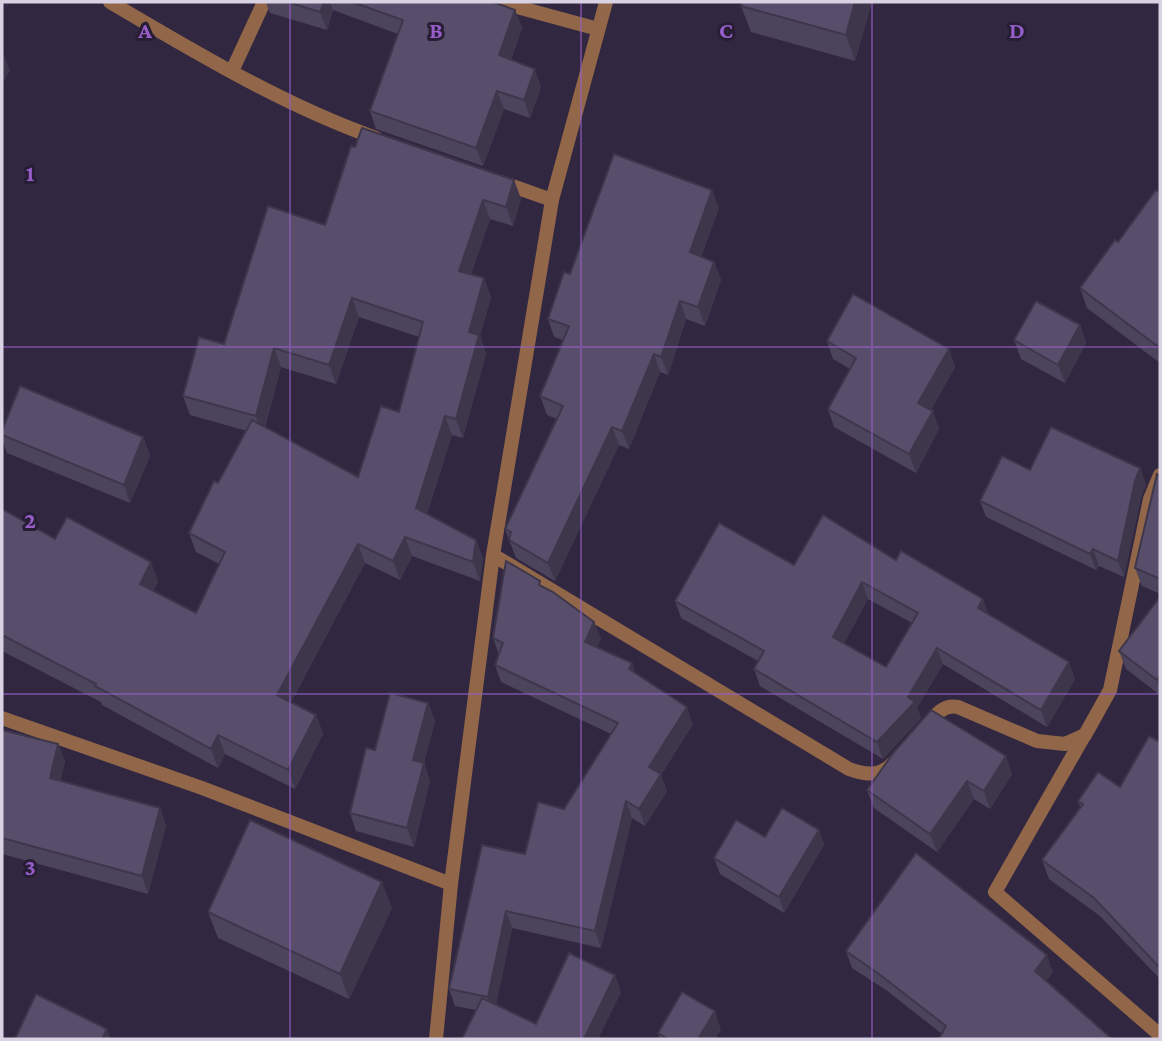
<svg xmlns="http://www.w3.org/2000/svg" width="1162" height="1041" viewBox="0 0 1162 1041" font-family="'Crimson Pro',serif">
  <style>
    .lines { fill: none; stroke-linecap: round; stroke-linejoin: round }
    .minor { stroke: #916649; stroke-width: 14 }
    .wall { fill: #4c435c; fill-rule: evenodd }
    .shaded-wall { fill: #3e374b }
    .building { fill: #584e6b; stroke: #3e374b; stroke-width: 2; fill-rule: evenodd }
    .grid { fill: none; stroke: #975eca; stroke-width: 2; stroke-opacity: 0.55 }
    .grid-label { font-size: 23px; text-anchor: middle; font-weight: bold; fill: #975eca; stroke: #271e36; stroke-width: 6; stroke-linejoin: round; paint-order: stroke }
  </style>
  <rect width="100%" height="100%" fill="#312741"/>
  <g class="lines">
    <g class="minor">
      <path d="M110 2C195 52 283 105 376 138"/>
      <path d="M499 2 598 29"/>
      <path d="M232 71 264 2"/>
      <path d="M501 182 552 200"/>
      <path d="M493 555 849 769C865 775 880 777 893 763"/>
      <path d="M2 718 202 788 451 884"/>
      <path d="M926 727C935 716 942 704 958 707L1037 741 1065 744 1085 735 1110 690 1150 499 1160 475"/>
      <path d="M1084 736 995 892 1160 1035"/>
      <path d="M436 1039 451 884 493 555 552 200 606 2"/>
    </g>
  </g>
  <g class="wall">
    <path d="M266 2H493L515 10 522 28 511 60 541 87 530 118 504 109 483 166 376 129 370 111 398 34 333 10 327 30 270 13Z"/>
    <path d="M742 2H872L855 61 751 32 741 6Z"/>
    <path d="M514 180 521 199 513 226 490 219 471 274 484 278 491 297 480 336 486 354 463 438 452 435 427 514 476 540 483 559 480 581 412 556 400 580 365 563 291 702 316 715 323 734 295 789 225 754 218 768 102 705 101 702 2 651V509L55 539 158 581 153 591 196 613 219 564 196 552 189 533 218 483 247 431 190 415 183 396 224 344 325 225ZM359 317 419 337 399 412 358 477 265 427 281 367 336 384Z"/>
    <path d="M1160 193V363L1087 308 1080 288Z"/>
    <path d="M719 208 701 257 714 262 721 280 705 326 686 319 668 375 660 372 629 449 619 445 555 581 516 558 505 529 557 419 547 415 540 396 563 340 554 337 548 319 570 274Z"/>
    <path d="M1080 325 1086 343 1065 383 1021 359 1014 340Z"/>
    <path d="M827 341 949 349 955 367 931 410 939 429 916 473 834 427 828 409 850 369 833 359Z"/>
    <path d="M2 431 143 437 150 456 130 503 7 453 2 439Z"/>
    <path d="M1140 468 1146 485 1141 497 1124 577 1099 566 1096 570 986 517 980 501 1030 470Z"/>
    <path d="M1160 476V594L1142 586 1135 568Z"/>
    <path d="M896 560 983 599 988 614 1075 679 1047 727 943 664 917 708 921 718 883 759 760 686 754 669 758 661 681 618 675 601 794 565ZM868 599 912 623 886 667 844 643Z"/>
    <path d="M542 587 594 622 601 639 597 647 636 674 693 724 661 775 667 791 645 826 632 818 601 948 512 928 496 1005 536 1024 621 992 598 1039H462L476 1010 455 1006 449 989 525 854 564 809 611 734 501 682 495 665 499 655 493 638Z"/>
    <path d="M1160 597V695L1126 669 1119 651Z"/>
    <path d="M428 703 435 721 424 763 430 781 414 847 356 831 350 813 375 750Z"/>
    <path d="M2 730 58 744 65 762 60 781 160 808 166 826 148 894 2 854Z"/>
    <path d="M1160 742V979L1100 916 1049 879 1042 860 1080 807 1078 801 1120 787Z"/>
    <path d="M1012 774 990 809 974 799 937 852 874 808 867 790Z"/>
    <path d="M819 830 824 845 784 913 720 874 714 858 765 837Z"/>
    <path d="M392 908 349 999 218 938 208 912Z"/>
    <path d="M846 951 1053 972 1046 981 1112 1039H939L942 1034 886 990 852 968Z"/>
    <path d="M721 1030 715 1039H660L658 1033Z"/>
  </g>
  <g class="shaded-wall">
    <path d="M324 2H330L333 10 327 30 320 12Z"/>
    <path d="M855 2H872L855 61 846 35Z"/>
    <path d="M515 10 522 28 506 74 499 55Z"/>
    <path d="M3 53 10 71 2 83V55Z"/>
    <path d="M535 69 541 87 530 118 524 100Z"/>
    <path d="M497 91 504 109 483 166 476 148Z"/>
    <path d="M514 180 521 199 513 226 506 207Z"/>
    <path d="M712 190 719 208 696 271 690 252Z"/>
    <path d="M483 200 490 219 466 290 459 271Z"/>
    <path d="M714 262 721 280 705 326 698 307Z"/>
    <path d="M484 278 491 297 480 336 486 354 463 438 456 419 469 332Z"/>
    <path d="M352 298 359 317 336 384 329 365Z"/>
    <path d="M680 301 686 319 668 375 661 357Z"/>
    <path d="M1080 325 1086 343 1065 383 1058 365Z"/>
    <path d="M274 348 281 367 262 435 256 416Z"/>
    <path d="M949 349 955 367 925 421 918 403Z"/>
    <path d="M654 354 660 372 629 449 622 431Z"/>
    <path d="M933 411 939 429 916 473 909 454Z"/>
    <path d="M445 416 452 435 423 527 416 508Z"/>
    <path d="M612 427 619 445 555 581 548 563Z"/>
    <path d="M143 437 150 456 130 503 124 485Z"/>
    <path d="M1140 468 1146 485 1141 497 1124 577 1118 561 1135 481Z"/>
    <path d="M405 537 412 556 400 580 393 561Z"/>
    <path d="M476 540 483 559 480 581 473 562Z"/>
    <path d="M358 544 365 563 284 714 277 695Z"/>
    <path d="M1093 549 1099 566 1096 570 1090 554Z"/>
    <path d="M151 562 158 581 147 603 140 584Z"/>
    <path d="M862 582 868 599 839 653 833 637Z"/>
    <path d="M983 599 989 616 978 608Z"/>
    <path d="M594 622 601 639 591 659 585 642Z"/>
    <path d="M937 648 943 664 917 708 921 718 883 759 877 742 908 697Z"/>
    <path d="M1069 662 1075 679 1047 727 1041 710Z"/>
    <path d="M632 663 638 680 629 669Z"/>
    <path d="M1160 675V689L1157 680Z"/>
    <path d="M428 703 435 721 424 763 430 781 414 847 407 828 413 760Z"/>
    <path d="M687 707 693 724 661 775 667 791 645 826 639 809 649 767Z"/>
    <path d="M316 715 323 734 295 789 288 770Z"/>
    <path d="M218 735 225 754 218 768 211 749Z"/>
    <path d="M58 744 65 762 57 796 50 778Z"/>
    <path d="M1006 756 1012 774 990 809 984 791Z"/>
    <path d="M967 781 974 799 937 852 930 834Z"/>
    <path d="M626 801 632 818 601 948 595 931Z"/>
    <path d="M160 808 166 826 148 894 142 876Z"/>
    <path d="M819 830 824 845 784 913 779 897Z"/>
    <path d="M382 882 392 908 349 999 340 974Z"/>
    <path d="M506 911 512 928 494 1014 488 997Z"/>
    <path d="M1047 955 1053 972 1041 987 1035 971Z"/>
    <path d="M615 975 621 992 598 1039H584Z"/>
    <path d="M715 1011 721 1030 715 1039H698Z"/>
    <path d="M107 1029 111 1039H102Z"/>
  </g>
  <g class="building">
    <path d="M287 2H324L320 12Z"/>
    <path d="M352 2H493L515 10 499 55 535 69 524 100 497 91 476 148 370 111 403 20Z"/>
    <path d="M742 2H855L846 35 741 6Z"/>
    <path d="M362 128 514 180 506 207 483 200 459 271 484 278 469 332 479 335 456 419 445 416 416 508 476 540 473 562 405 537 393 561 358 544 277 695 316 715 288 770 218 735 211 749 95 686 96 684 2 635V509L55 539 67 517 151 562 140 584 196 613 225 552 189 533 214 481 218 483 252 420 358 477 381 406 399 412 423 322 352 298 329 365 274 348 256 416 183 396 199 337 224 344 268 206 325 225 351 146 355 147Z"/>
    <path d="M614 154 712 190 690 252 714 262 698 307 680 301 661 357 654 354 622 431 612 427 548 563 509 540 511 532 505 529 563 406 540 396 569 326 548 319 564 272 570 274Z"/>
    <path d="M1156 190 1160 193V348L1080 288 1115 240 1118 242Z"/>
    <path d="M853 294 949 349 918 403 933 411 909 454 828 409 856 358 827 341Z"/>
    <path d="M1036 301 1080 325 1058 365 1014 340Z"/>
    <path d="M20 386 143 437 124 485 2 435V431Z"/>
    <path d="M1051 427 1140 468 1135 481 1118 561 1093 549 1090 554 980 501 1002 456 1030 470Z"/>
    <path d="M1157 474 1160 476V579L1135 568Z"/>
    <path d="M823 515 896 560 901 551 983 599 978 608 1069 662 1041 710 937 648 908 697 915 702 877 742 754 669 764 651 675 601 719 523 794 565ZM862 582 918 613 886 667 833 637Z"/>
    <path d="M506 561 540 581 539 585 553 592 594 622 585 642 632 663 629 669 687 707 649 767 661 774 639 809 626 801 595 931 506 911 488 997 449 989 482 845 525 854 538 802 564 809 618 723 495 665 503 643 493 638Z"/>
    <path d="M1160 597V675L1157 680 1119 651Z"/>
    <path d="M390 693 428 703 413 760 424 763 407 828 350 813 366 748 375 750Z"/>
    <path d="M931 710 1006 756 984 791 967 781 930 834 867 790 894 752Z"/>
    <path d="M2 730 58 744 50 778 160 808 142 876 2 838Z"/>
    <path d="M1149 736 1160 742V968L1094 898 1042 860 1083 804 1078 801 1098 772 1120 787Z"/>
    <path d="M782 808 819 830 779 897 714 858 736 820 765 837Z"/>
    <path d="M250 820 382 882 340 974 208 912Z"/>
    <path d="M916 853 1047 955 1035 971 1111 1038 1110 1039H939L946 1026 879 974 846 951Z"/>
    <path d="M569 953 615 975 584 1039H462L482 998 536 1024Z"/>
    <path d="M682 992 715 1011 698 1039H668L658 1033Z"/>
    <path d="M36 994 107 1029 102 1039H15Z"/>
  </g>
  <path class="grid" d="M290 2V1039M581 2V1039M872 2V1039M2 347H1160M2 694H1160"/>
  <g class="grid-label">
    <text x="145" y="38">A</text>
    <text x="436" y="38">B</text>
    <text x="726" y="38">C</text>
    <text x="1017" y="38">D</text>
    <text x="30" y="181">1</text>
    <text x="30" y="528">2</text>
    <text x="30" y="875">3</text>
  </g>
  <rect width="1162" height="1041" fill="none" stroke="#d8d2e3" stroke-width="7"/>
</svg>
